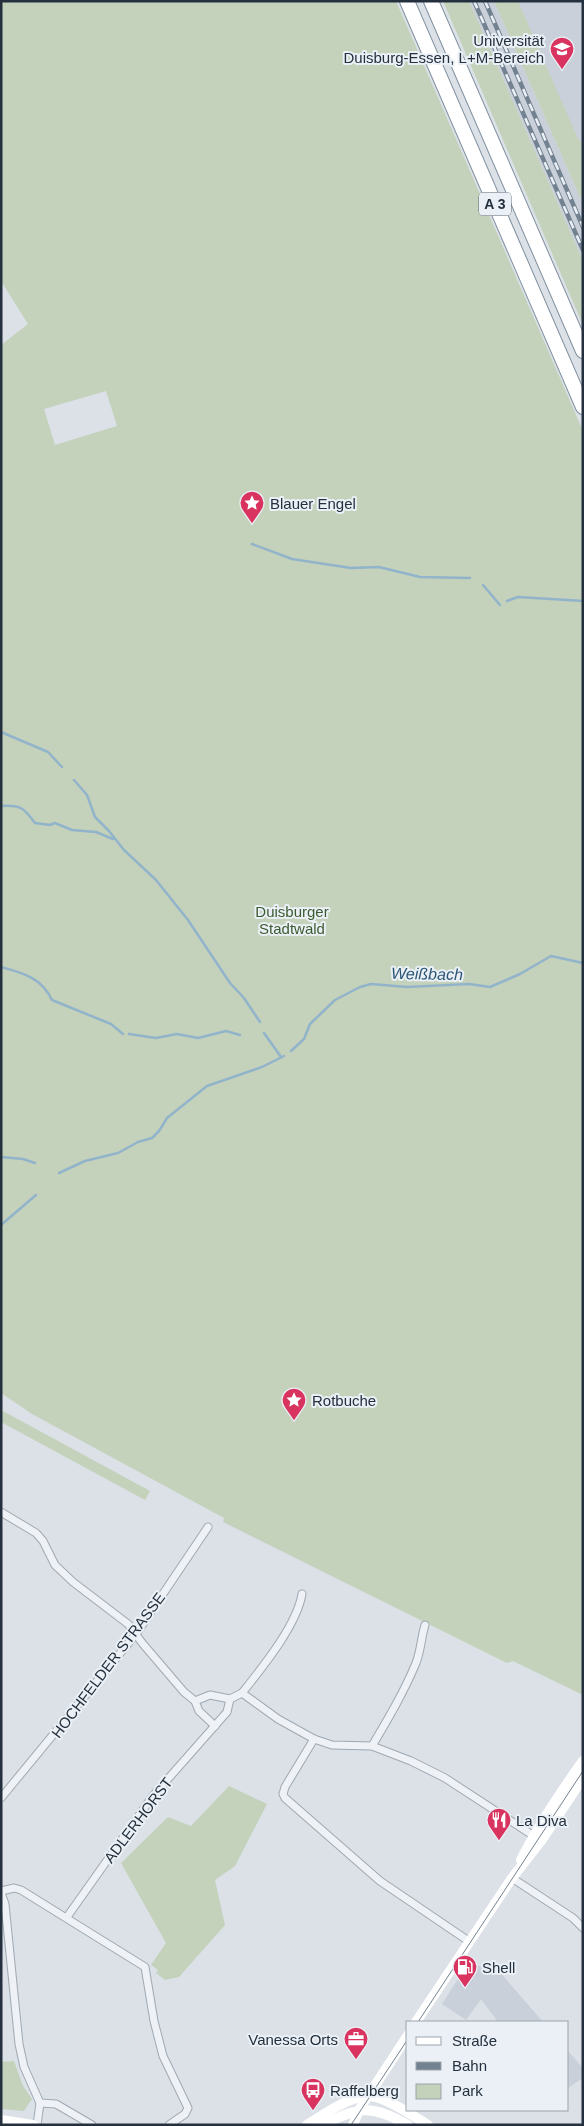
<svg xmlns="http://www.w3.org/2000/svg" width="584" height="2126" viewBox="0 0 584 2126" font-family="Arial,sans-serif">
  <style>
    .built { fill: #c9d0d9 }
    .green { fill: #c4d1bb; fill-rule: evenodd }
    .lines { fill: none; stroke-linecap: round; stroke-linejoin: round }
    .stream { stroke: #92b4cb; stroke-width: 2.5 }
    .street-casing { stroke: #a0a8b1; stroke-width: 9 }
    .highway-casing { stroke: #81909e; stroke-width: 16 }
    .street { stroke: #eef1f5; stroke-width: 7 }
    .secondary { stroke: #fff; stroke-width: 10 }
    .highway { stroke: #fff; stroke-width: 14 }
    .tram { stroke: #738291; stroke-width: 1 }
    .rail-casing { stroke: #738291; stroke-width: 4.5 }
    .rail { stroke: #eaf0f5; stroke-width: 2.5; stroke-dasharray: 8; stroke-linecap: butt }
    .labels { text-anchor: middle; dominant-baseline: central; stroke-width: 4; stroke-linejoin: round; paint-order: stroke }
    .shield { fill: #eaf0f5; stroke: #5f6a75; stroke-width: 1 }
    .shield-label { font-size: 14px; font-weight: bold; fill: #24303e }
    .poi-label { font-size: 15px; fill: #24303e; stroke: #eaf0f5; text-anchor: start }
    .park-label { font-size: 15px; fill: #3d5b30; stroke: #eaf0f5 }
    .street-label { font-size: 15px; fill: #24303e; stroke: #eaf0f5 }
    .water-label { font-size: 16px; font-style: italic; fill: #2b5575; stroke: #eaf0f5 }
  </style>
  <rect width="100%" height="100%" fill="#dbe1e7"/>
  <g class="built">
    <path d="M469 1H494L583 204V261Z"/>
    <path d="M512 1H583V144L578 139Z"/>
    <path d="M470 1960 484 1969 490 1964 498 1970 543 2022H498L481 1999 466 2020 442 2004Z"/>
    <path d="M568 2051 583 2068V2078L568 2088Z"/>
  </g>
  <g class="green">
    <path d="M1 1H396L583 431V1695L513 1661 507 1663 223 1522 224 1518 32 1414 1 1393V345L28 324 1 281ZM106 391 117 426 55 445 44 409Z"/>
    <path d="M443 1H469L583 261V325Z"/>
    <path d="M494 1H518L578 139 583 144V204Z"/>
    <path d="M1 1410 150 1491 145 1500 1 1422Z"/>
    <path d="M229 1786 267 1804 235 1866 215 1880 225 1925 179 1977 165 1980 156 1973 158 1970 151 1965 166 1943 121 1863 168 1817 191 1826Z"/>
    <path d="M14 2061 23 2086 32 2099 24 2111 1 2109V2062Z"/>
  </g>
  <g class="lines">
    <g class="stream">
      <path d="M252 544 292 559 351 568 379 567 420 577 470 578"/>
      <path d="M483 585 500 605"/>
      <path d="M507 601 518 597 583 601"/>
      <path d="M1 732 48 752 62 767"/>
      <path d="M74 780 87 795 95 817 109 831 124 850 156 880 188 920 230 983 244 998 260 1022"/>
      <path d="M2 806C21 805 24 808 35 823L50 825 55 823 72 830 96 832 113 839"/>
      <path d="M1 967C23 973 42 978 52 1000L111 1024 123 1034"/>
      <path d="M264 1033 281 1057"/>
      <path d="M129 1034 156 1038 177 1034 198 1038 226 1031 240 1035"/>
      <path d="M291 1051 304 1039 310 1024 335 1000 360 987 371 984 407 987 469 984 490 987 520 974 551 956 583 963"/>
      <path d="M1 1157 23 1159 35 1163"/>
      <path d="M59 1173 85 1161 118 1153 138 1142 152 1138 159 1131 167 1118 207 1086 262 1067 284 1056"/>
      <path d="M1 1225 36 1195"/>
    </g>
    <defs>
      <g id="street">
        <path d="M1 1512 36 1533 43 1541 55 1565 73 1582 128 1624 143 1644 184 1692 195 1701 210 1695 230 1699 242 1693 278 1719 314 1739 332 1745 372 1746 411 1761 445 1778 537 1838"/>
        <path d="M242 1693C262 1668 297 1625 302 1594"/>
        <path d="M195 1701 199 1711 215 1726"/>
        <path d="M314 1739 285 1787 283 1794 285 1798 380 1881 470 1942"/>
        <path d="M372 1746C388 1719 404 1692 416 1663 421 1650 421 1638 425 1625"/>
        <path d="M1 1798 136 1634 208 1527"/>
        <path d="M512 1878 573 1918 583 1928"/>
        <path d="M1 1891 14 1888 21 1890 145 1967 154 2021 163 2056 188 2108 185 2114 169 2125"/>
        <path d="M1 1893 5 1904 19 2044 24 2067 40 2103 37 2125"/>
        <path d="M67 1917 152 1797 227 1712 230 1699"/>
        <path d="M40 2103 56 2104 92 2125"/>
      </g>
      <g id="highway">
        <path d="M407 1 583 407"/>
        <path d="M431 1 583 351"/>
      </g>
    </defs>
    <use href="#street" class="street-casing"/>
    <use href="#highway" class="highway-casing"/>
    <use href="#street" class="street"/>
    <g class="secondary">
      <path d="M521 1860C539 1824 560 1793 583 1761"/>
      <path d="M416 2022 512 1878 541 1841 583 1778"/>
      <path d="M1 2120 33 2125"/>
      <path d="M307 2125C322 2115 350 2096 368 2096 385 2096 413 2116 428 2125"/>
      <path d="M322 2125C359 2107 371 2104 408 2125"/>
      <path d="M353 2125 359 2110 408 2035"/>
    </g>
    <use href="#highway" class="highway"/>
    <g class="tram">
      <path d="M418 2022 583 1771"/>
      <path d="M351 2125 408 2039"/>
    </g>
    <defs>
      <g id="rail">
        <path d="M474 1 583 250"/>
        <path d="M485 1 583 227"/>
      </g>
    </defs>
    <use href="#rail" class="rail-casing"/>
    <use href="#rail" class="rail"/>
  </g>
  <defs>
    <symbol id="university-pin" viewBox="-11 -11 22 30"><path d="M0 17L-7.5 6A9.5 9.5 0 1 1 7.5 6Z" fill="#d93360" stroke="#eaf0f5"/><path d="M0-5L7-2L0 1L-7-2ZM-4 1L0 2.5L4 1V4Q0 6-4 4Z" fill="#fff"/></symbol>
    <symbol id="sight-pin" viewBox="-11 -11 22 30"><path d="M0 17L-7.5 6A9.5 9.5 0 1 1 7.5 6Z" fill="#d93360" stroke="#eaf0f5"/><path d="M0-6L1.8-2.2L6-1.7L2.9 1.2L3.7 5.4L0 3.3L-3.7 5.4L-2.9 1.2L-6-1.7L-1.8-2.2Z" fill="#fff"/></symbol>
    <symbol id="restaurant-pin" viewBox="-11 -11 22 30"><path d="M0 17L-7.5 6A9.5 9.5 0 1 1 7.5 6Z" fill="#d93360" stroke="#eaf0f5"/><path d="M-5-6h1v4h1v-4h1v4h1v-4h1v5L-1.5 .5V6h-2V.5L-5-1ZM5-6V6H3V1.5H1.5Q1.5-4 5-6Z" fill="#fff"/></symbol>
    <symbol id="fuel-pin" viewBox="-11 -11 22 30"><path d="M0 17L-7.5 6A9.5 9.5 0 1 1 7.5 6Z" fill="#d93360" stroke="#eaf0f5"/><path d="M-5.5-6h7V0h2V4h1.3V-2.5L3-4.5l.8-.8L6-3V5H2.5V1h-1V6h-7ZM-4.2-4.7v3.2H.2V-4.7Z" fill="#fff"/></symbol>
    <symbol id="office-pin" viewBox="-11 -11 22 30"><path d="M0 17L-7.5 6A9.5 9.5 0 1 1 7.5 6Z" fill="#d93360" stroke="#eaf0f5"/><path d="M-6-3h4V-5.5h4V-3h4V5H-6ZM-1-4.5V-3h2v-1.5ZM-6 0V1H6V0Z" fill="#fff"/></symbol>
    <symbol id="bus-pin" viewBox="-11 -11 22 30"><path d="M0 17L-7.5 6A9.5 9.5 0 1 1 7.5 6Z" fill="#d93360" stroke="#eaf0f5"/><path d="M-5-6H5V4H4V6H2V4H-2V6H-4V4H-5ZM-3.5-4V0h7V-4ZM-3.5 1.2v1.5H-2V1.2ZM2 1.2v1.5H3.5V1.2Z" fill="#fff"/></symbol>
  </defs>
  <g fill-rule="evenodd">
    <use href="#university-pin" x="548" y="35" width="28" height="38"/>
    <use href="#sight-pin" x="238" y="489" width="28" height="38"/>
    <use href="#sight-pin" x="280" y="1386" width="28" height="38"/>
    <use href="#restaurant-pin" x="485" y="1806" width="28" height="38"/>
    <use href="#fuel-pin" x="451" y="1953" width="28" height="38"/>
    <use href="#office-pin" x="342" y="2025" width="28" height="38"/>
    <use href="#bus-pin" x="299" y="2076" width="28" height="38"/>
  </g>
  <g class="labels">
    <rect class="shield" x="479" y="192.5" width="32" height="23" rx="4"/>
    <g class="shield-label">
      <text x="495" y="204">A 3</text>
    </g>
    <g class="poi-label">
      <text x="544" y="40" text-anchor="end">Universität<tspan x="544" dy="17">Duisburg-Essen, L+M-Bereich</tspan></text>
      <text x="270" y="503">Blauer Engel</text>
      <text x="312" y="1400">Rotbuche</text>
      <text x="516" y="1820">La Diva</text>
      <text x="482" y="1967">Shell</text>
      <text x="338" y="2039" text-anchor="end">Vanessa Orts</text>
      <text x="330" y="2090">Raffelberg</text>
    </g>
    <g class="park-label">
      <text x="292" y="911">Duisburger<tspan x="292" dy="17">Stadtwald</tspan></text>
    </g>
    <g class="street-label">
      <text transform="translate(108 1665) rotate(-53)">HOCHFELDER STRASSE</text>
      <text transform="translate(138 1820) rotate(-53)">ADLERHORST</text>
    </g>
    <g class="water-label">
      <text transform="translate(427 974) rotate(1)">Weißbach</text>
    </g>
  </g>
  <rect width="584" height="2126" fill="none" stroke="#24303e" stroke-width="5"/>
  <rect x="406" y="2021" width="162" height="90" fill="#eaf0f5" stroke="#9ba3ac"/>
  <rect x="416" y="2037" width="25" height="8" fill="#ffffff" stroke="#9ba3ac"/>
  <text x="452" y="2046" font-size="15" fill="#24303e">Straße</text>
  <rect x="416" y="2062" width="25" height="8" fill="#738291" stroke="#9ba3ac"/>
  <text x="452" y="2071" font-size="15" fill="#24303e">Bahn</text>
  <rect x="416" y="2084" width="25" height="15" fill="#c4d1bb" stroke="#9ba3ac"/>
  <text x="452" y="2096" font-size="15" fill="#24303e">Park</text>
</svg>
